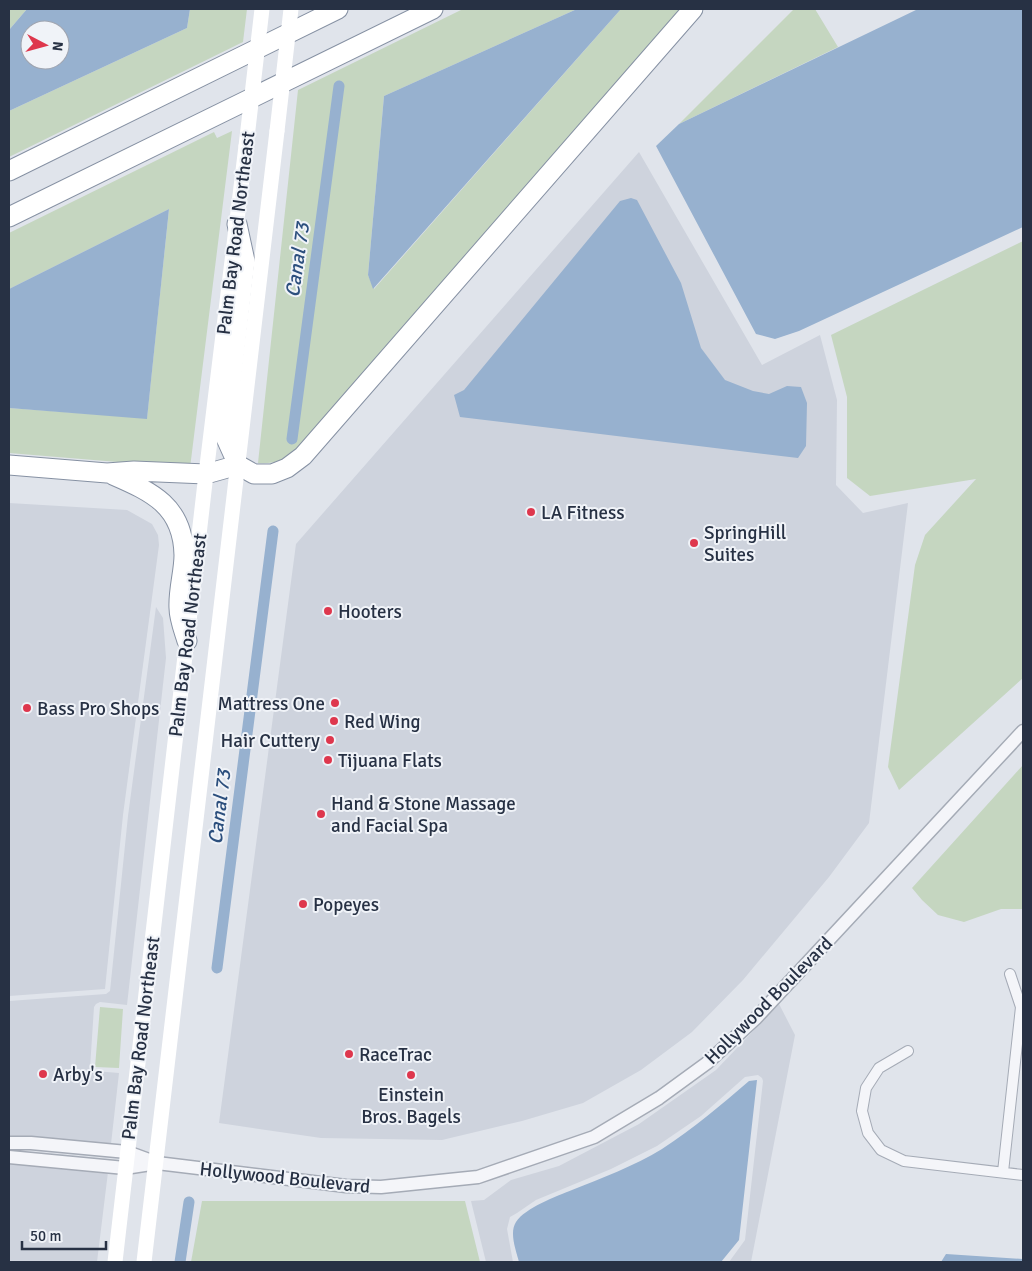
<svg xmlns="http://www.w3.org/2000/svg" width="1032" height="1271" font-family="Signika,sans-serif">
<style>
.built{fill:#ced3dd}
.green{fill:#c5d6c0}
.water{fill:#97b1cf;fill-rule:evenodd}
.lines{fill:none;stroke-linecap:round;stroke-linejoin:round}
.canal{stroke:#97b1cf;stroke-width:11}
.minor-casing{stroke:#a5abb6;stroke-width:12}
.tertiary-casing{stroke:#a5abb6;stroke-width:15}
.motorway-casing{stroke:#8691a3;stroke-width:21}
.minor{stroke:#f4f5f9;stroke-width:10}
.tertiary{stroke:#f4f5f9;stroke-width:12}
.secondary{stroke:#fff;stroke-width:15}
.motorway{stroke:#fff;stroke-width:19}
.secondary-bridge{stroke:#fff;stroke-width:15}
.poi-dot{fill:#de374d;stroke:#f0f3f8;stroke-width:2}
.labels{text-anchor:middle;stroke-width:4;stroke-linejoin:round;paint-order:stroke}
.street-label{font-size:19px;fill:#273144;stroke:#f0f3f8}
.poi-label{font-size:19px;fill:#273144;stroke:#f0f3f8;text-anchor:start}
.water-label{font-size:20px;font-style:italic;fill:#2c4f7d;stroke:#f0f3f8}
</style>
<rect width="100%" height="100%" fill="#e0e4eb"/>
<path class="built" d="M 639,152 L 762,365 L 820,335 L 837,400 L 836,485 L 863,513 L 908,503 L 869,823 L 829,877 L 743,980 L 692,1032 L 641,1070 L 583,1103 L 522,1121 L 442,1140 L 321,1138 L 219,1123 L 296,544 Z
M 9,503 L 127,510 L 152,524 L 158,535 L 159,545 L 123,815 L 105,989 L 9,996 Z
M 156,607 L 163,618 L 166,658 L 127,1005 L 100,1002 L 96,1004 L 94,1007 L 90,1068 L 95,1071 L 119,1073 L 111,1144 L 9,1138 L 9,1001 L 106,994 L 110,991 L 128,816 Z
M 779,1004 L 795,1035 L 751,1262 L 729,1262 L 745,1240 L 763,1081 L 762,1078 L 758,1075 L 745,1077 L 701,1116 L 657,1146 L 611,1169 L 536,1200 L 517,1213 L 510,1217 L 507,1229 L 513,1262 L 486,1262 L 471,1201 L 484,1200 L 511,1180 L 559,1166 L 639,1124 L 716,1070 Z
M 9,1163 L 108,1172 L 97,1262 L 9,1262 Z"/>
<path class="green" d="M 9,9 L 27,9 L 9,30 Z
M 190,9 L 247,9 L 243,42 L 9,157 L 9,111 L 187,28 Z
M 463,9 L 577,9 L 384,96 L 368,275 L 374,289 L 621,9 L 688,9 L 294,451 C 282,461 274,464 258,463 L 298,90 Z
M 794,9 L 815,9 L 838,47 L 679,124 Z
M 232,131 L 190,468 L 9,453 L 9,408 L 147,418 L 169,209 L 9,289 L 9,233 L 214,132 L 217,138 Z
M 1023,241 L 1023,678 L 899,790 L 888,767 L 915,565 L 925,535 L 976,479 L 870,496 L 847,478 L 847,397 L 831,335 Z
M 1023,765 L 1023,909 L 1001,909 L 964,922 L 938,915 L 922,900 L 912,888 Z
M 100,1007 L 123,1009 L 119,1068 L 95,1067 Z
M 202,1201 L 465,1201 L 480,1262 L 191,1262 Z"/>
<path class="water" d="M 27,9 L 190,9 L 187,28 L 9,111 L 9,30 ZM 30,30 L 60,30 L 60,60 L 30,60 Z
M 577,9 L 621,9 L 373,289 L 368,275 L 384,96 Z
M 918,9 L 1023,9 L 1023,227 L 799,331 L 775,339 L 756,334 L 656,146 L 679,124 Z
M 631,198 L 637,200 L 681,283 L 701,348 L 725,380 L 753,391 L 769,394 L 787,386 L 801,387 L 807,403 L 806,446 L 798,458 L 460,417 L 454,395 L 464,390 L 620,201 Z
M 169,209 L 147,419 L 9,408 L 9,289 Z
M 757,1080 L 739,1240 L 721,1262 L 519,1262 C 516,1250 509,1233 516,1222 C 525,1208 557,1196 572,1190 C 602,1178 634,1166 662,1149 C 693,1129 721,1105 749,1081 Z
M 946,1254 L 1023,1259 L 1023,1262 L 941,1262 Z"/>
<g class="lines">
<path class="canal" d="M 292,439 L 339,86
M 217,968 L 273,531
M 180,1262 L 189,1202"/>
<defs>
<path id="minor" d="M 908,1051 L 879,1068 L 866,1088 L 862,1111 L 868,1133 L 881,1150 L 904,1161 L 1023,1175
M 1003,1172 L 1021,1007 L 1010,974"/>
<path id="tertiary" d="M 9,1143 L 31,1143 L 127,1152 L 157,1163
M 9,1157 L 125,1168 L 157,1163 L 346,1186 L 381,1187 L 478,1177 L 594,1137 L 659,1098 L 707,1063 L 756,1018 L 1023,731"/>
<path id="motorway" d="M 9,171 L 338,9
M 9,217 L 433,9
M 237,224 L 245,261 L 225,436 L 238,465 L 254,474 L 272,474 L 287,468 L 303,456 L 693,9
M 9,465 L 107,473 L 134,471 L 206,474 L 238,465
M 113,475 C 152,492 183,506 184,555 C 184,572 178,590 179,608 C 179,619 184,631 187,641"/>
</defs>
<use href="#minor" class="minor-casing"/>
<use href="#tertiary" class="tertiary-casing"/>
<use href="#motorway" class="motorway-casing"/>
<use href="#minor" class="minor"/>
<use href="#tertiary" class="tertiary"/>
<path class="secondary" d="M 115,1262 L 206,474 L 246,146
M 144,1262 L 277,131"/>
<use href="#motorway" class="motorway"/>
<path class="secondary-bridge" d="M 277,131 L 291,9
M 246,146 L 262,9"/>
</g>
<g class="poi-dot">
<circle cx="531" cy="512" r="5"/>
<circle cx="694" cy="543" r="5"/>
<circle cx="328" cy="611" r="5"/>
<circle cx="335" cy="703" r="5"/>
<circle cx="27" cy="708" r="5"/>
<circle cx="334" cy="721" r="5"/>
<circle cx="330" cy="740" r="5"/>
<circle cx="328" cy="760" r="5"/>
<circle cx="321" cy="814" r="5"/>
<circle cx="303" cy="904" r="5"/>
<circle cx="349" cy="1054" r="5"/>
<circle cx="43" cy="1074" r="5"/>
<circle cx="411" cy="1075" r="5"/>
</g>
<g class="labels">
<g class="street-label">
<text transform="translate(235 233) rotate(-83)" y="7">Palm Bay Road Northeast</text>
<text transform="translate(187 635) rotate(-83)" y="7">Palm Bay Road Northeast</text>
<text transform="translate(768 1000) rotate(-45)" y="7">Hollywood Boulevard</text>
<text transform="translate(140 1038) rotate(-83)" y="7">Palm Bay Road Northeast</text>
<text transform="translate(285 1177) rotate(6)" y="7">Hollywood Boulevard</text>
</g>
<g class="poi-label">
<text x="541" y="519">LA Fitness</text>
<text x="704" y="539">SpringHill<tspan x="704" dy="22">Suites</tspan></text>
<text x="338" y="618">Hooters</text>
<text x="325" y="710" text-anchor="end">Mattress One</text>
<text x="37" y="715">Bass Pro Shops</text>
<text x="344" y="728">Red Wing</text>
<text x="320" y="747" text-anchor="end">Hair Cuttery</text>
<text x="338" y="767">Tijuana Flats</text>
<text x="331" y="810">Hand &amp; Stone Massage<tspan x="331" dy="22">and Facial Spa</tspan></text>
<text x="313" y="911">Popeyes</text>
<text x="359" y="1061">RaceTrac</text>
<text x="53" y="1081">Arby's</text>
<text x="411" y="1101" text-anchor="middle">Einstein<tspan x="411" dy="22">Bros. Bagels</tspan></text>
</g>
<g class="water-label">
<text transform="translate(297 260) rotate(-82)" y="7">Canal 73</text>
<text transform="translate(219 807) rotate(-83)" y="7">Canal 73</text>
</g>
</g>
<rect width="1032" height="1271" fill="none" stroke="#273144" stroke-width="20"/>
<g transform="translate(45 45) rotate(96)"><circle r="24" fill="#f0f3f8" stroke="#a0a5b0"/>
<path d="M0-4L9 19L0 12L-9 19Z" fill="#de374d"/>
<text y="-8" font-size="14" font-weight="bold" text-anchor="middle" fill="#273144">N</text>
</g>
<path d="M22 1241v8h84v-8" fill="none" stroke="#273144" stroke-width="2.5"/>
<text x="30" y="1241" font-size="15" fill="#273144" stroke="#f0f3f8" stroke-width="4" paint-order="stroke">50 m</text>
</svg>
